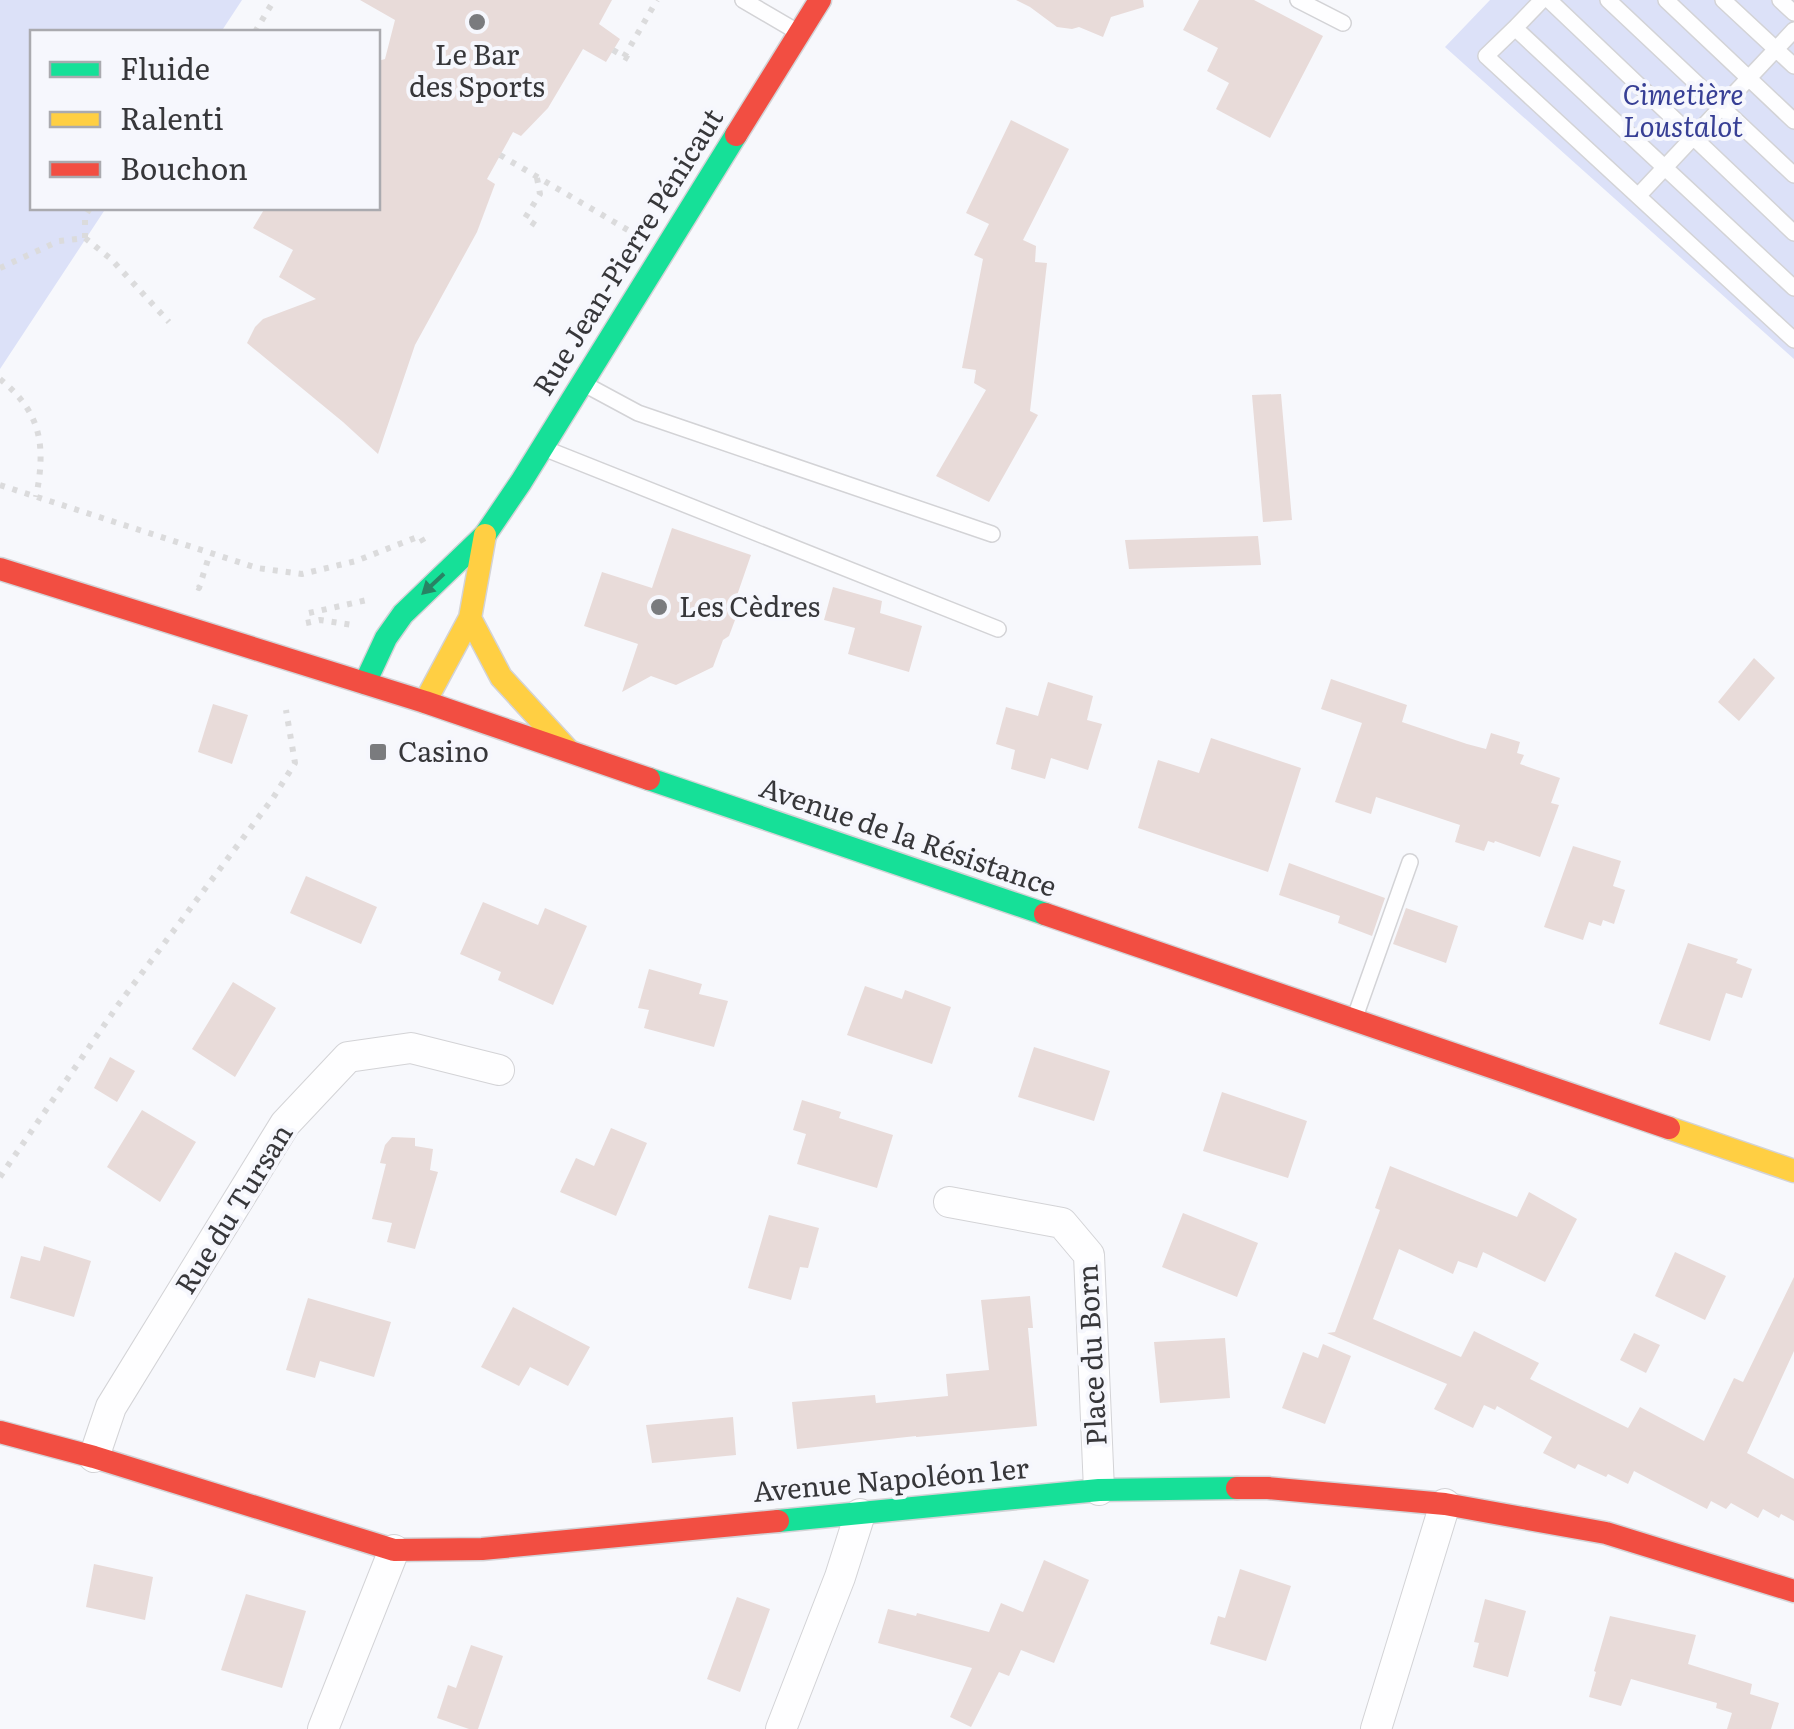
<svg xmlns="http://www.w3.org/2000/svg" width="1794" height="1729" font-family="Literata,serif">
<style>
.green{fill:#dce1f8}
.building{fill:#e8dbd9}
.lines{fill:none;stroke-linecap:round;stroke-linejoin:round}
.lane-casing{stroke:#d3d3d6;stroke-width:18}
.street-casing{stroke:#d3d3d6;stroke-width:32}
.fast-casing{stroke:#d3d3d6;stroke-width:25}
.slow-casing{stroke:#d3d3d6;stroke-width:25}
.jam-casing{stroke:#d3d3d6;stroke-width:25}
.path{stroke:#dbdbdc;stroke-width:6;stroke-dasharray:5 8;stroke-linecap:butt}
.lane{stroke:#fefeff;stroke-width:15}
.street{stroke:#fefeff;stroke-width:30}
.fast{stroke:#16e098;stroke-width:22}
.slow{stroke:#ffcf43;stroke-width:22}
.jam{stroke:#f24e42;stroke-width:22}
.oneway{fill:#288364}
.poi-dot{fill:#7a7b7e;stroke:#f6f7fd;stroke-width:4}
.labels{text-anchor:middle;stroke-width:8;stroke-linejoin:round;paint-order:stroke}
.poi-label{font-size:28px;fill:#37373a;stroke:#f6f7fd;text-anchor:start}
.park-label{font-size:28px;font-style:italic;fill:#373f95;stroke:#f6f7fd}
.street-label{font-size:28px;fill:#37373a;stroke:#f6f7fd}
</style>
<rect width="100%" height="100%" fill="#f7f8fc"/>
<path class="green" d="M 0,0 L 242,0 L 221,32 L 32,32 L 32,208 L 106,208 L 0,369 Z
M 1490,0 L 1794,0 L 1794,359 L 1445,47 Z"/>
<path class="building" d="M 360,0 L 612,0 L 599,24 L 620,39 L 606,62 L 583,49 L 548,108 L 521,136 L 513,132 L 487,179 L 495,184 L 477,232 L 415,345 L 378,454 L 343,422 L 247,343 L 255,327 L 263,319 L 316,299 L 279,277 L 293,250 L 253,228 L 265,208 L 378,208 L 378,61 L 385,59 L 395,20 Z
M 1016,0 L 1143,0 L 1144,7 L 1111,17 L 1103,37 L 1079,27 L 1072,29 L 1057,27 L 1030,7 Z
M 1199,0 L 1254,0 L 1323,36 L 1270,138 L 1216,109 L 1229,83 L 1207,71 L 1218,48 L 1183,30 Z
M 1011,120 L 1069,149 L 1023,240 L 1036,246 L 1035,262 L 1047,263 L 1030,411 L 1038,415 L 989,502 L 936,476 L 986,390 L 974,383 L 976,370 L 962,368 L 983,259 L 974,255 L 989,224 L 966,213 Z
M 1281,394 L 1292,520 L 1263,522 L 1252,395 Z
M 672,528 L 751,555 L 734,604 L 738,612 L 729,636 L 723,640 L 713,667 L 676,685 L 651,676 L 622,692 L 638,644 L 584,626 L 602,572 L 652,588 Z
M 1258,536 L 1261,565 L 1129,569 L 1125,540 Z
M 833,587 L 882,601 L 880,613 L 922,626 L 909,672 L 848,654 L 855,628 L 824,620 Z
M 1754,658 L 1775,678 L 1739,721 L 1718,702 Z
M 1331,679 L 1407,705 L 1402,722 L 1467,744 L 1486,749 L 1491,733 L 1520,742 L 1517,753 L 1524,755 L 1520,764 L 1560,778 L 1551,803 L 1559,805 L 1540,857 L 1495,841 L 1494,843 L 1488,841 L 1484,851 L 1455,842 L 1460,825 L 1376,797 L 1371,814 L 1335,802 L 1362,723 L 1321,709 Z
M 1048,682 L 1093,696 L 1087,720 L 1102,724 L 1088,770 L 1051,758 L 1045,779 L 1011,769 L 1015,750 L 996,744 L 1006,707 L 1038,716 Z
M 213,704 L 248,715 L 232,764 L 198,752 Z
M 1211,738 L 1301,768 L 1268,872 L 1138,828 L 1158,760 L 1199,773 Z
M 1573,846 L 1621,861 L 1613,886 L 1625,890 L 1614,924 L 1603,920 L 1601,926 L 1589,922 L 1583,940 L 1544,927 Z
M 1289,863 L 1385,898 L 1372,936 L 1338,923 L 1340,916 L 1279,895 Z
M 306,876 L 377,907 L 361,944 L 290,913 Z
M 483,902 L 538,925 L 545,908 L 587,926 L 553,1005 L 498,980 L 501,972 L 460,954 Z
M 1406,908 L 1458,926 L 1446,963 L 1393,944 Z
M 1688,943 L 1738,959 L 1736,963 L 1752,969 L 1742,998 L 1726,993 L 1710,1041 L 1659,1024 Z
M 649,969 L 702,984 L 699,994 L 728,1001 L 714,1047 L 644,1028 L 649,1010 L 638,1008 Z
M 233,982 L 276,1008 L 235,1077 L 192,1049 Z
M 865,986 L 902,999 L 905,990 L 951,1007 L 932,1064 L 847,1035 Z
M 1034,1047 L 1110,1071 L 1094,1121 L 1018,1097 Z
M 110,1057 L 135,1071 L 117,1102 L 94,1088 Z
M 1222,1092 L 1307,1121 L 1288,1178 L 1203,1151 Z
M 802,1100 L 841,1112 L 839,1118 L 893,1135 L 877,1188 L 797,1164 L 806,1134 L 793,1130 Z
M 142,1110 L 196,1142 L 160,1202 L 107,1167 Z
M 611,1128 L 647,1143 L 616,1216 L 560,1192 L 576,1158 L 594,1166 Z
M 392,1137 L 415,1138 L 415,1146 L 433,1149 L 430,1170 L 438,1172 L 415,1249 L 387,1242 L 392,1223 L 372,1219 L 386,1164 L 380,1163 L 385,1145 Z
M 1390,1166 L 1517,1217 L 1529,1192 L 1577,1219 L 1545,1282 L 1483,1252 L 1477,1268 L 1458,1261 L 1453,1274 L 1399,1249 L 1373,1319 L 1461,1357 L 1474,1331 L 1539,1363 L 1530,1379 L 1628,1428 L 1640,1407 L 1704,1441 L 1734,1378 L 1743,1382 L 1794,1277 L 1794,1351 L 1747,1453 L 1794,1479 L 1794,1521 L 1781,1514 L 1779,1518 L 1763,1509 L 1758,1518 L 1731,1503 L 1726,1509 L 1711,1501 L 1707,1509 L 1634,1471 L 1628,1484 L 1608,1474 L 1606,1477 L 1578,1464 L 1575,1469 L 1543,1453 L 1552,1437 L 1497,1406 L 1495,1410 L 1484,1405 L 1473,1428 L 1434,1409 L 1447,1384 L 1327,1333 L 1335,1332 L 1354,1281 L 1380,1210 L 1375,1208 Z
M 1183,1213 L 1258,1243 L 1237,1297 L 1162,1267 Z
M 769,1215 L 819,1228 L 808,1268 L 800,1267 L 791,1300 L 748,1288 Z
M 44,1246 L 91,1261 L 74,1317 L 10,1298 L 21,1256 L 40,1261 Z
M 1675,1252 L 1726,1276 L 1705,1320 L 1655,1296 Z
M 1030,1296 L 1033,1328 L 1028,1328 L 1037,1426 L 916,1437 L 916,1436 L 797,1449 L 792,1402 L 875,1395 L 876,1403 L 948,1396 L 946,1374 L 989,1370 L 981,1300 Z
M 308,1298 L 391,1322 L 374,1377 L 320,1361 L 315,1378 L 286,1370 Z
M 513,1307 L 590,1347 L 568,1386 L 530,1367 L 519,1386 L 481,1367 Z
M 1634,1333 L 1660,1345 L 1646,1373 L 1620,1360 Z
M 1225,1338 L 1230,1398 L 1160,1403 L 1154,1342 Z
M 1323,1344 L 1351,1356 L 1325,1424 L 1282,1408 L 1303,1352 L 1318,1358 Z
M 733,1417 L 736,1455 L 652,1463 L 646,1425 Z
M 1044,1560 L 1089,1580 L 1054,1663 L 1021,1650 L 1009,1676 L 999,1672 L 971,1727 L 950,1717 L 972,1668 L 878,1643 L 888,1609 L 916,1616 L 917,1613 L 989,1632 L 1001,1603 L 1023,1612 Z
M 94,1564 L 153,1577 L 145,1620 L 86,1607 Z
M 1240,1569 L 1291,1586 L 1266,1661 L 1210,1644 L 1218,1616 L 1225,1618 Z
M 246,1594 L 306,1611 L 282,1688 L 221,1670 Z
M 737,1597 L 770,1609 L 740,1692 L 707,1679 Z
M 1485,1599 L 1526,1611 L 1508,1677 L 1473,1667 L 1479,1643 L 1474,1642 Z
M 1610,1616 L 1696,1635 L 1688,1664 L 1752,1684 L 1750,1694 L 1779,1703 L 1771,1729 L 1727,1729 L 1732,1713 L 1716,1708 L 1717,1703 L 1631,1679 L 1621,1706 L 1589,1697 L 1596,1672 L 1594,1671 Z
M 471,1645 L 503,1656 L 478,1729 L 469,1729 L 437,1718 L 448,1685 L 456,1688 Z"/>
<g class="lines">
<defs>
<path id="lane" d="M 743,0 L 796,31
M 1298,0 L 1343,23
M 1542,0 L 1515,28 L 1794,288
M 1549,0 L 1794,233
M 1608,0 L 1794,175
M 1666,0 L 1794,121
M 1723,0 L 1794,66
M 1780,0 L 1794,13
M 1515,28 L 1486,56 L 1794,340
M 1638,196 L 1794,30
M 586,385 L 638,413 L 992,534
M 546,449 L 998,629
M 1355,1017 L 1410,862"/>
<path id="street" d="M 949,1202 L 1062,1223 L 1089,1255 L 1099,1490
M 94,1457 L 111,1407 L 285,1124 L 348,1057 L 411,1048 L 499,1070
M 323,1729 L 394,1550
M 781,1729 L 840,1577 L 860,1514
M 1376,1729 L 1445,1504"/>
<path id="fast" d="M 365,683 L 386,638 L 403,614 L 485,535 L 521,482 L 736,135
M 649,779 L 1045,914
M 778,1521 L 1099,1490 L 1237,1488"/>
<path id="slow" d="M 470,618 L 501,677 L 567,749
M 425,702 L 470,618 L 485,535
M 1669,1128 L 1794,1171"/>
<path id="jam" d="M 736,135 L 820,0
M 0,569 L 425,702 L 649,779
M 1045,914 L 1669,1128
M 0,1432 L 94,1457 L 394,1550 L 482,1549 L 778,1521
M 1237,1488 L 1268,1488 L 1445,1504 L 1606,1533 L 1794,1591"/>
</defs>
<use href="#lane" class="lane-casing"/>
<use href="#street" class="street-casing"/>
<use href="#fast" class="fast-casing"/>
<use href="#slow" class="slow-casing"/>
<use href="#jam" class="jam-casing"/>
<path class="path" d="M 255,32 L 274,0
M 613,50 L 635,63
M 624,57 L 657,0
M 500,155 L 633,233
M 537,178 L 540,194 L 525,218 L 540,228
M 85,238 L 85,216 L 90,208
M 0,268 L 59,241 L 85,238 L 111,259 L 169,322
M 0,379 C 42,413 46,446 36,497
M 0,485 L 257,568 L 302,574 L 356,561 L 420,536 L 424,543
M 197,587 L 199,588 L 210,553
M 309,613 L 367,600
M 306,623 L 320,620 L 353,625
M 0,1177 L 118,1005 L 273,798 L 295,763 L 286,710"/>
<use href="#lane" class="lane"/>
<use href="#street" class="street"/>
<use href="#fast" class="fast"/>
<use href="#slow" class="slow"/>
<use href="#jam" class="jam"/>
</g>
<defs><path id="oneway-solid" d="M-6-.8H1V-3.2L6.5 0L1 3.2V.8H-6Z" transform="scale(2.5)"/></defs>
<use class="oneway" href="#oneway-solid" transform="translate(433 584) rotate(137)"/>
<g class="poi-dot">
<circle cx="477" cy="22" r="10"/>
<circle cx="659" cy="607" r="10"/>
<rect x="368" y="742" width="20" height="20" rx="5"/>
</g>
<g class="labels">
<g class="poi-label">
<text x="477" y="65" text-anchor="middle">Le Bar<tspan x="477" dy="32">des Sports</tspan></text>
<text x="679" y="617">Les Cèdres</text>
<text x="398" y="762">Casino</text>
</g>
<g class="park-label">
<text x="1683" y="105">Cimetière<tspan x="1683" dy="32">Loustalot</tspan></text>
</g>
<g class="street-label">
<text transform="translate(628 252) rotate(-58)" y="10">Rue Jean-Pierre Pénicaut</text>
<text transform="translate(908 837) rotate(19)" y="10">Avenue de la Résistance</text>
<text transform="translate(234 1209) rotate(-58)" y="10">Rue du Tursan</text>
<text transform="translate(1092 1355) rotate(-93)" y="10">Place du Born</text>
<text transform="translate(891 1480) rotate(-5)" y="10">Avenue Napoléon 1er</text>
</g>
</g>
<rect x="30" y="30" width="350" height="180" fill="#f6f7fd" stroke="#aaaaaf" stroke-width="2.5"/>
<rect x="50" y="62" width="50" height="15" fill="#16e098" stroke="#aaaaaf" stroke-width="2.5"/>
<text x="120" y="80" font-size="30" fill="#37373a">Fluide</text>
<rect x="50" y="112" width="50" height="15" fill="#ffcf43" stroke="#aaaaaf" stroke-width="2.5"/>
<text x="120" y="130" font-size="30" fill="#37373a">Ralenti</text>
<rect x="50" y="162" width="50" height="15" fill="#f24e42" stroke="#aaaaaf" stroke-width="2.5"/>
<text x="120" y="180" font-size="30" fill="#37373a">Bouchon</text>
</svg>
